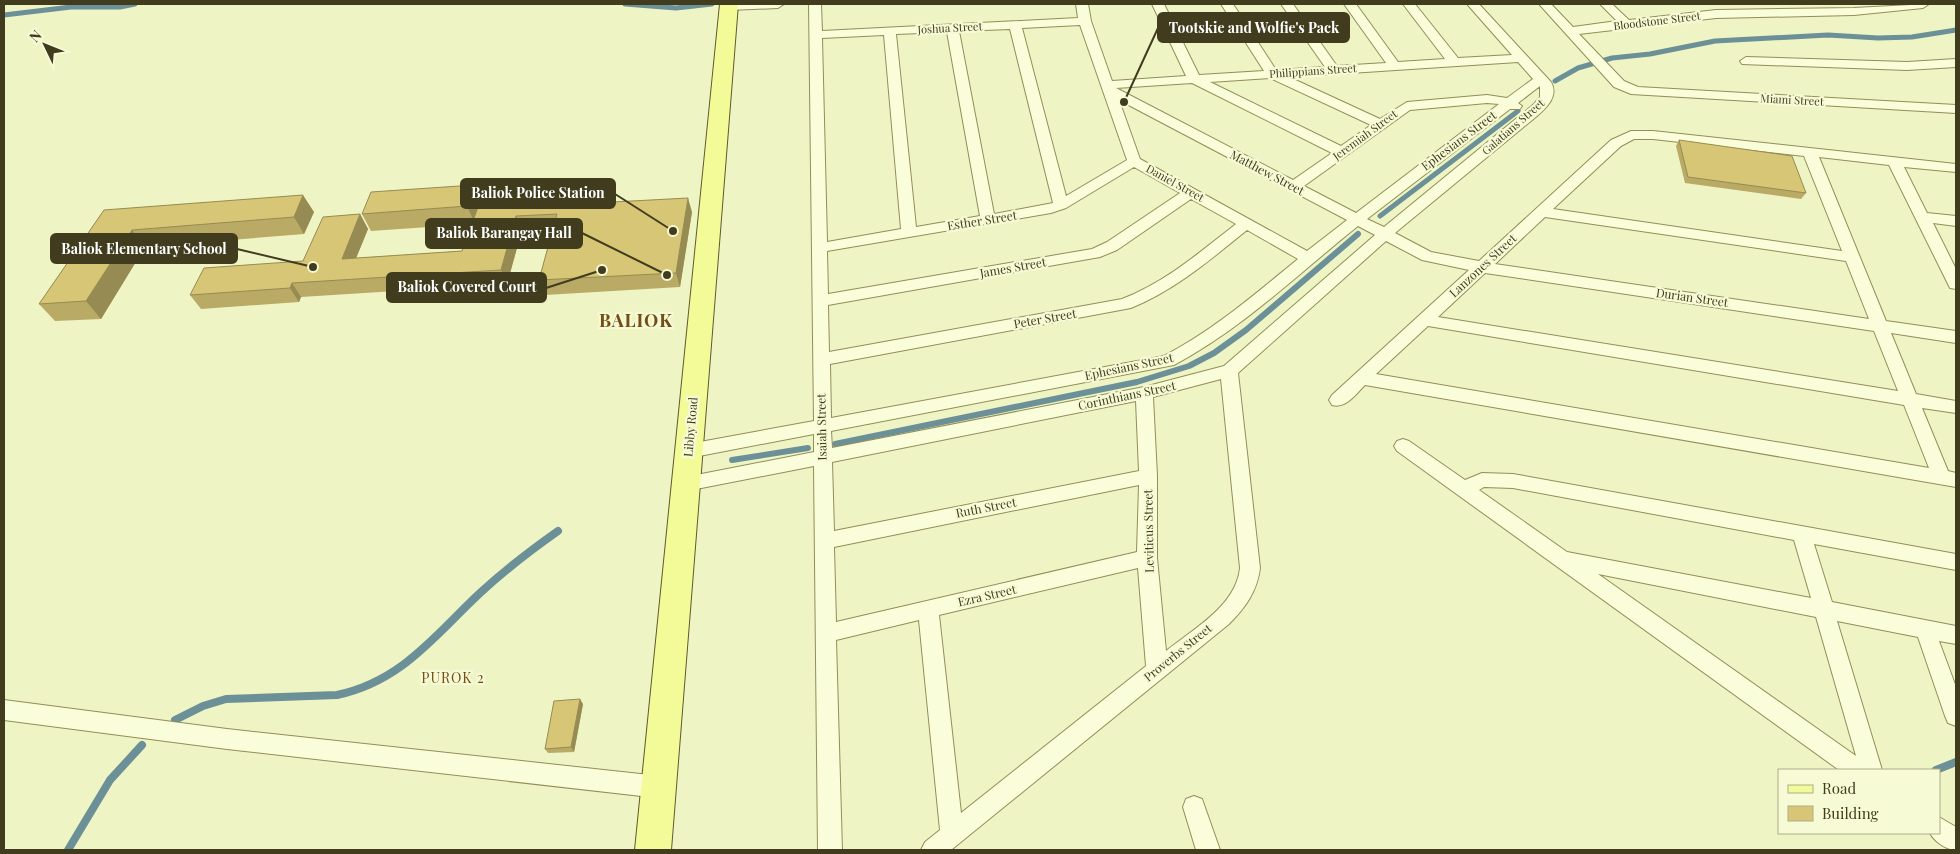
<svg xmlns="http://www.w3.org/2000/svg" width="1960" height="854" font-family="'Playfair Display',serif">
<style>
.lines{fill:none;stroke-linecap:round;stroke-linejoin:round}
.stream-far2{stroke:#6b9097;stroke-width:5}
.stream-far1{stroke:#6b9097;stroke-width:6}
.stream{stroke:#6b9097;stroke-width:8}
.street-casing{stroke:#928e57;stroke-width:2}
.primary-casing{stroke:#5f592c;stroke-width:2}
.street{fill:#f9fdd9;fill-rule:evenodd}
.primary{fill:#f2fb98;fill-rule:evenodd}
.wall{fill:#b9aa65}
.shaded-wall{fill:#968b52}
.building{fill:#d7c675;stroke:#968b52}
.labels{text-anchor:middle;stroke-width:4.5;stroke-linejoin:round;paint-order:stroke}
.far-street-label{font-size:11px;fill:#403c1d;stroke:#f6fad5}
.street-label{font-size:12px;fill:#403c1d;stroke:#f6fad5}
.neighbourhood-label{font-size:14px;letter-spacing:1px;fill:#734f16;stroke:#f6fad5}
.district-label{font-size:18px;font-weight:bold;letter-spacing:1px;fill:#734f16;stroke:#f6fad5}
.leader{fill:none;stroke:#403c1d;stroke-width:2}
.callout-dot{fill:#403c1d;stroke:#f6fad5;stroke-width:2}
.callout{fill:#403c1d;stroke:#403c1d;stroke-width:2}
.callout-label{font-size:14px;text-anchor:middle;font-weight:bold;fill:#fff}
</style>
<rect width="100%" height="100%" fill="#eff4c4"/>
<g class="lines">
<path class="stream-far2" d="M 625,4 L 676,8 L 712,4
M 4,15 L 71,7 L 120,7 L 135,4
M 1555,81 L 1578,68 L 1612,58 L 1650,54 L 1715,41 L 1828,35 L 1878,38 L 1912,37 L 1956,30
M 1380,216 L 1518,111"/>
<path class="stream-far1" d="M 835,444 L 1137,382 L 1189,366 L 1214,353 L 1246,330 L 1358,234
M 732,460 L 808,448"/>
<path class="stream" d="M 175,720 L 203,706 L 226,699 L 337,695 C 402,681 434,636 480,593 C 505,570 531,550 558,531
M 1936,770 L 1956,762
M 68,850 L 110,780 L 142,745"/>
<defs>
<path id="street" d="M 725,4 L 784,4 L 778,8 L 729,10 L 725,9 L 723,6 Z
M 809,4 L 821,4 L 822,31 L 1078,18 L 1076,4 L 1088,4 L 1091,21 L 1112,81 L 1186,76 L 1152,4 L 1164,4 L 1199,75 L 1264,71 L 1221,4 L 1233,4 L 1276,70 L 1325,67 L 1281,4 L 1293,4 L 1337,66 L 1386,63 L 1344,4 L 1356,4 L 1398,62 L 1445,59 L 1403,4 L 1415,4 L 1458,58 L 1512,55 L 1467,4 L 1479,4 L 1551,82 C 1559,96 1547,107 1537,116 L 1395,233 L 1431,252 L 1479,261 L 1611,140 L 1631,131 L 1653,131 L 1956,164 L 1956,172 L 1904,167 L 1927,213 L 1956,216 L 1956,226 L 1933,223 L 1956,269 L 1956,289 L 1950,288 L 1948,284 L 1889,165 L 1819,157 L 1886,321 L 1956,331 L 1956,343 L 1891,333 L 1916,394 L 1956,401 L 1956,413 L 1922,408 L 1948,471 L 1956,473 L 1956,487 L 1365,385 C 1356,394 1346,409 1332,405 L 1329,400 L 1332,395 L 1469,270 L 1422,260 L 1386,241 L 1238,373 L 1260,568 C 1257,592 1245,608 1229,624 L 951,850 L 921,850 L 925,842 L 940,830 L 919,620 L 836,640 L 842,850 L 818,850 L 814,466 L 686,491 L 680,489 L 677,484 L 680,479 L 686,477 L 814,452 L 814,434 L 689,458 L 683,456 L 680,451 L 683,446 L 689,444 L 814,421 ZM 1080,25 L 1127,160 L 1066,196 L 1022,28 ZM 1010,29 L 1053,203 L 994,214 L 959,31 ZM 947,32 L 980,216 L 916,227 L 896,34 ZM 884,35 L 901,229 L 827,242 L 822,38 ZM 1518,62 L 1533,79 L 1507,98 L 1487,95 L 1407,102 L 1380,119 L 1289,77 ZM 1270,78 L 1371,125 L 1341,146 L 1210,82 ZM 1192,83 L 1332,153 L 1293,180 L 1116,88 ZM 1540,86 L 1540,97 L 1534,104 L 1384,227 L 1367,219 L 1510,109 L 1520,109 L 1522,106 L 1518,103 ZM 1119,100 L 1347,220 L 1307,251 L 1140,159 ZM 1487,103 L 1499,104 L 1356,213 L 1304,186 L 1410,110 ZM 1634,139 L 1653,139 L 1804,156 L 1842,251 L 1553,209 L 1621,146 ZM 1134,167 L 1180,193 L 1107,242 L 1092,249 L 828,294 L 827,251 L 1051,213 L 1066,208 ZM 1191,199 L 1236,224 C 1200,252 1166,282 1122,299 L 829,352 L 828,305 L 1100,257 L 1117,250 ZM 1545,217 L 1846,261 L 1869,319 L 1495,264 ZM 1358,226 L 1375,235 L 1224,366 L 1144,387 L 832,448 L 831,431 L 1174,365 C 1242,329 1298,274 1358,226 ZM 1247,230 L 1298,259 C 1255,294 1214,330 1164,356 L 831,418 L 830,364 L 1131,308 C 1175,290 1210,260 1247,230 ZM 1485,273 L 1874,331 L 1898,391 L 1438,317 ZM 1428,326 L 1904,405 L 1929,468 L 1376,374 ZM 1221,379 L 1240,568 C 1236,606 1193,629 1166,651 L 1157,558 L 1157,476 L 1153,397 ZM 1136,401 L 1139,471 L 834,531 L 832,462 ZM 1139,485 L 1137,552 L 836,622 L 834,547 ZM 1138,568 L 1146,666 L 961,813 L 939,615 Z
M 1539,4 L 1551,4 L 1573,27 L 1617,21 L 1600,4 L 1612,4 L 1629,20 L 1716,10 L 1854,8 L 1929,4 L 1923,8 L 1854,15 L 1716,18 L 1579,34 L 1624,81 L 1638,87 L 1956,105 L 1956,113 L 1631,94 L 1614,87 Z
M 1746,57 L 1907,62 L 1956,59 L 1956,67 L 1907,70 L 1742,64 L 1740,61 Z
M 1403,439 L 1409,441 L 1465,480 L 1482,473 L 1513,474 L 1956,554 L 1956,570 L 1814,544 L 1832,602 L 1956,626 L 1956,644 L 1939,641 L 1956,687 L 1956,726 L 1948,723 L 1945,716 L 1918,637 L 1837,621 L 1882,770 L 1839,770 L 1397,451 L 1394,446 L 1397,441 ZM 1484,487 L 1513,488 L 1794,540 L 1811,598 L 1567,552 L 1479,490 ZM 1598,574 L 1816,617 L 1856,756 Z
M 4,700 L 227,729 L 659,776 L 667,779 L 670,787 L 667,795 L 659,798 L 227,749 L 4,720 Z
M 1194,796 L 1202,799 L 1220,850 L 1196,850 L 1183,807 L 1186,799 Z
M 1939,817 L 1956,827 L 1956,850 C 1946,850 1934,841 1930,833 L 1939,833 Z"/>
<path id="primary" d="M 720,4 L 738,4 L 671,850 L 635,850 Z"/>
</defs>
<use href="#street" class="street-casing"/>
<use href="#primary" class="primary-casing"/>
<use href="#street" class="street"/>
<use href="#primary" class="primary"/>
</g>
<path class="wall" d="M 1679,140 L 1806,193 L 1801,199 L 1685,183 L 1676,146 Z
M 474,185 L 481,201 L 601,203 L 692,212 L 680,287 L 545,295 L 539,280 L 553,228 L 522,230 L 507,284 L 301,297 L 299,302 L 201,309 L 190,295 L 303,261 L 360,214 L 368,229 L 356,258 L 462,251 L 472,224 L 371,231 L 362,214 Z
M 104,210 L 314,212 L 304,234 L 145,247 L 101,319 L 55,321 L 39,304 Z
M 583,704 L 574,752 L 548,753 L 545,749 Z"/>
<path class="shaded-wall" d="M 474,185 L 481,202 L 475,224 L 467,206 Z
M 596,190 L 601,205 L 594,203 Z
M 303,195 L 314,212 L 304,234 L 294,217 Z
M 688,198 L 692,212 L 680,287 L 676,273 Z
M 360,214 L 368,229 L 350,273 L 342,259 Z
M 516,216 L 522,230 L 507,284 L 501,270 Z
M 132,230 L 145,247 L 101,319 L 86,301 Z
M 292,283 L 301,297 L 299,302 L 290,288 Z
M 580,699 L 583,704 L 574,752 L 571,747 Z"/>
<path class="building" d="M 1679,140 L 1792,156 L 1806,193 L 1688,177 Z
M 474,185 L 467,206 L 362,214 L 371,192 Z
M 596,190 L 594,203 L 688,198 L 676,273 L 539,280 L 557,214 L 516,216 L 501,270 L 292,283 L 290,288 L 190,295 L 204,268 L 303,261 L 323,217 L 360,214 L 342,259 L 462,251 L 482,196 Z
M 303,195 L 294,217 L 132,230 L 86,301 L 39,304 L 104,210 Z
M 580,699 L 571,747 L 545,749 L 554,701 Z"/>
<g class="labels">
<g class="far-street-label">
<text transform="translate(1657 21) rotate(-7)" y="4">Bloodstone Street</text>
<text transform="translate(950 28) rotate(-3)" y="4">Joshua Street</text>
<text transform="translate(1313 71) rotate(-4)" y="4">Philippians Street</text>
<text transform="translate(1792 100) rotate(3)" y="4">Miami Street</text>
<text transform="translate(1513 127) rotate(-41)" y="4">Galatians Street</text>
<text transform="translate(1365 135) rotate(-36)" y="4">Jeremiah Street</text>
<text transform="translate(1175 183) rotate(29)" y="4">Daniel Street</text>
</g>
<g class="street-label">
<text transform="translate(1459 141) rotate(-37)" y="4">Ephesians Street</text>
<text transform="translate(1267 173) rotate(28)" y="4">Matthew Street</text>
<text transform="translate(982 221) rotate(-9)" y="4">Esther Street</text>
<text transform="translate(1483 266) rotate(-43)" y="4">Lanzones Street</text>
<text transform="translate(1013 268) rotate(-10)" y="4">James Street</text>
<text transform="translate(1692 298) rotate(8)" y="4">Durian Street</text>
<text transform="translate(1045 319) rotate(-10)" y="4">Peter Street</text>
<text transform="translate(1129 367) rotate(-12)" y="4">Ephesians Street</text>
<text transform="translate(1127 396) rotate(-12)" y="4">Corinthians Street</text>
<text transform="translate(691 427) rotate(-85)" y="4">Libby Road</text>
<text transform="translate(822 427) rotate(-91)" y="4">Isaiah Street</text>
<text transform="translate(986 508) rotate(-11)" y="4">Ruth Street</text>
<text transform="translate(1149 531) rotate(-91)" y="4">Leviticus Street</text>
<text transform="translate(987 596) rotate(-13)" y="4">Ezra Street</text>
<text transform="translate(1178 653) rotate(-39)" y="4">Proverbs Street</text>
</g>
<g class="neighbourhood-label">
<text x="453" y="683">PUROK 2</text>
</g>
<g class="district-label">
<text x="636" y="327">BALIOK</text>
</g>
</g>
<path class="leader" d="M1124 102L1158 28M673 231L615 194M667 275L582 233M313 267L237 249M602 270L546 288"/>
<g class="callout-dot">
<circle cx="1124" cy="102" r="5"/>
<circle cx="673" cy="231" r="5"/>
<circle cx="667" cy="275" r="5"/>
<circle cx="313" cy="267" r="5"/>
<circle cx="602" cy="270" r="5"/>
</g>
<g class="callout">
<rect x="1158" y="13" width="191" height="29" rx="5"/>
<rect x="461" y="179" width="154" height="29" rx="5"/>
<rect x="426" y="219" width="156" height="29" rx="5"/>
<rect x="51" y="234" width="186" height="29" rx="5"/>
<rect x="387" y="273" width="159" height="29" rx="5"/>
</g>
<g class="callout-label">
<text x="1254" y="33">Tootskie and Wolfie's Pack</text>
<text x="538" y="198">Baliok Police Station</text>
<text x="504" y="238">Baliok Barangay Hall</text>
<text x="144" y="254">Baliok Elementary School</text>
<text x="467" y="292">Baliok Covered Court</text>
</g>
<rect width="1960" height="854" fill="none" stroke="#403c1d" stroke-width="10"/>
<rect x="1778" y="769" width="162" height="65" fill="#f6fad5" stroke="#adae8b"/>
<rect x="1788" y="785" width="25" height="8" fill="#f2fb98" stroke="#adae8b"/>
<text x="1822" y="794" font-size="15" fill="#403c1d">Road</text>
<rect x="1788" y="806" width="25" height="15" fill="#d7c675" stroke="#adae8b"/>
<text x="1822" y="819" font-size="15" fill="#403c1d">Building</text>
<g transform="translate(45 45) rotate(313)" stroke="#f6fad5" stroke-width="4" paint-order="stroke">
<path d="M0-4L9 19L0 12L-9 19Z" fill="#403c1d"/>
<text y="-8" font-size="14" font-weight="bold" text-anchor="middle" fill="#403c1d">N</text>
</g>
</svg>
